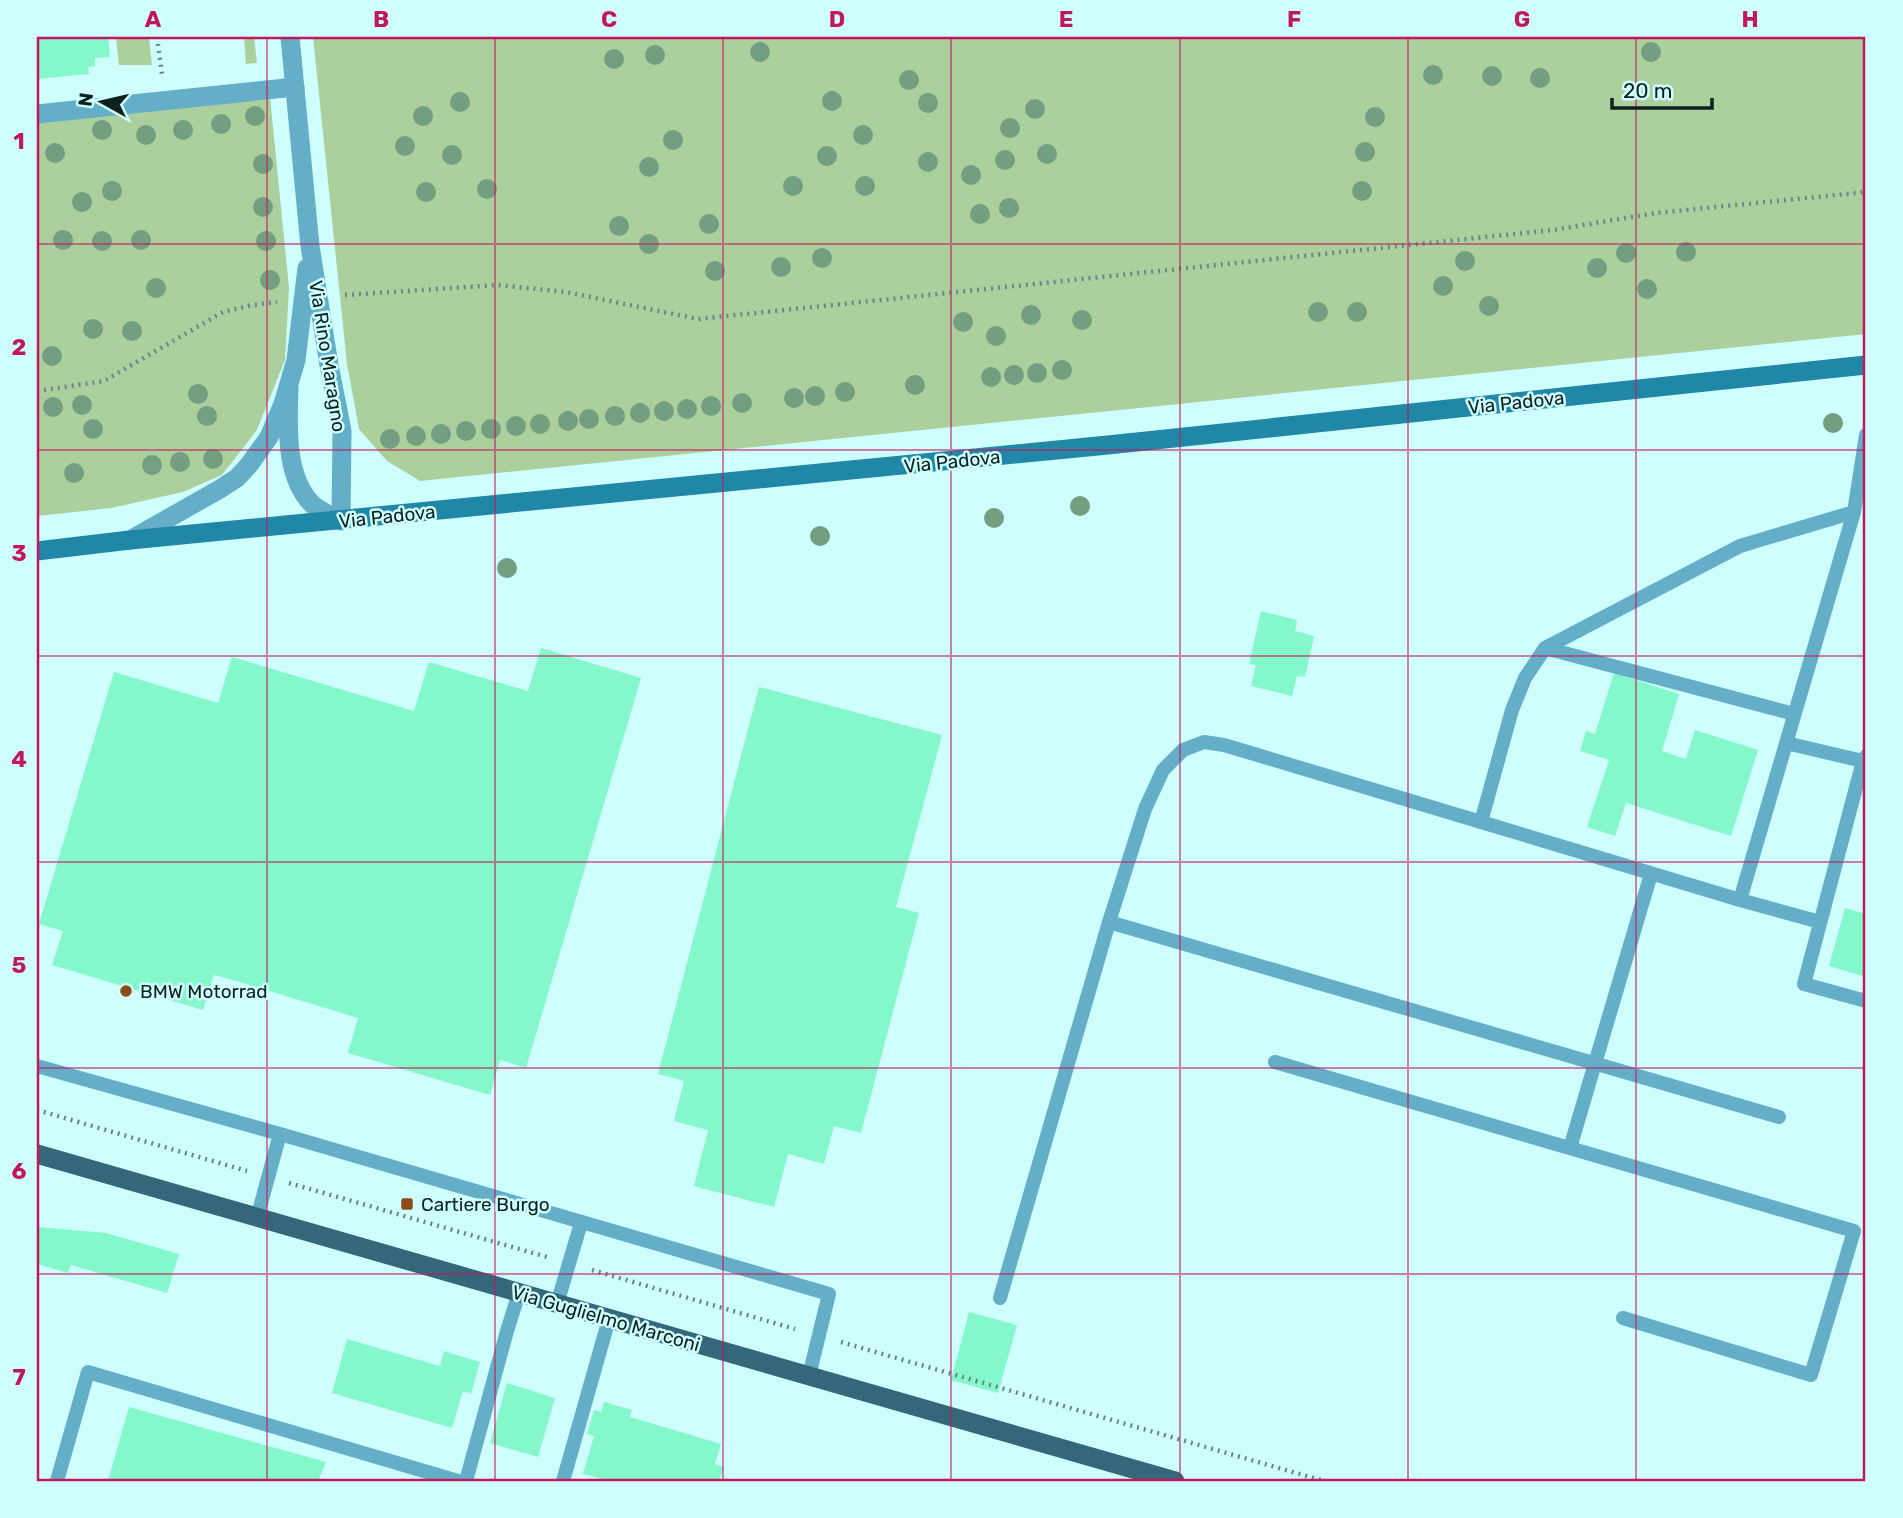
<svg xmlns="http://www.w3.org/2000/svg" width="1903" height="1518" font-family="Rubik,sans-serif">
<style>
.green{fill:#abd09e}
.building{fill:#85f8cb}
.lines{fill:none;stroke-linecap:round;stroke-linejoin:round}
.path{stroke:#688888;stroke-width:4.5;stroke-dasharray:2 5;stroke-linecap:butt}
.service{stroke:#64aec8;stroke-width:14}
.minor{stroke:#64aec8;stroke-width:19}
.tertiary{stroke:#64aec8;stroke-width:19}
.secondary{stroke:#2087a6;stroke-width:19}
.primary{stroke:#336779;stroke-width:19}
.tree{fill:#739e80}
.grid{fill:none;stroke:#c2185b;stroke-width:2;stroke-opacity:0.55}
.poi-dot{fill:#8d4b1a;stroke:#cefefd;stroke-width:2.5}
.labels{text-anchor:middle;stroke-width:5;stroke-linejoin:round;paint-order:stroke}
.street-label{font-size:19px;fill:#0e2121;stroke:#cefefd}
.poi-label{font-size:19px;fill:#0e2121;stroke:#cefefd;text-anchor:start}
.neatline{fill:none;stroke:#c2185b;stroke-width:2.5}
.grid-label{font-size:23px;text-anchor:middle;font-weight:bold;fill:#c2185b}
</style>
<rect width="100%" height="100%" fill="#cefefd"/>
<path class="green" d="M 116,37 L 149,37 L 152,65 L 119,65 Z
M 244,37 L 254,37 L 257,63 L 246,64 Z
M 313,37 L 1866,37 L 1866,334 L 420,481 L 387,461 L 359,429 L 347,364 Z
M 270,97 L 289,288 L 285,360 L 257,430 L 222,475 L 183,492 L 111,508 L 37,516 L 37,122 Z"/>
<path class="building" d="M 37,37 L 108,37 L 110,57 L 95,58 L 95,66 L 88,67 L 89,74 L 37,79 Z
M 1261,611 L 1297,620 L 1295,631 L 1314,636 L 1305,677 L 1297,676 L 1292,696 L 1251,686 L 1256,665 L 1249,664 Z
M 541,648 L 641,678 L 526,1068 L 500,1060 L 490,1095 L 348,1053 L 358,1018 L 240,982 L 214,975 L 203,1010 L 52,965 L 63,931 L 39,924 L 114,672 L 218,703 L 232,657 L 414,711 L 429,662 L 528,691 Z
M 1614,673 L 1679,694 L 1662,751 L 1686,759 L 1695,730 L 1758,750 L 1731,836 L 1626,803 L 1615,836 L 1587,827 L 1609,760 L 1580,751 L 1586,731 L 1595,734 Z
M 759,687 L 942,735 L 896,907 L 919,913 L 861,1133 L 834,1126 L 824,1164 L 788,1154 L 774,1207 L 694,1186 L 708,1130 L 674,1121 L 684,1081 L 658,1074 Z
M 1845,908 L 1866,914 L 1866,977 L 1829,966 Z
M 37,1227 L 106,1233 L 179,1254 L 167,1293 L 71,1265 L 68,1273 L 37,1264 Z
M 969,1312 L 1017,1325 L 998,1393 L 951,1380 Z
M 347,1339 L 440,1366 L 444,1351 L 480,1362 L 471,1394 L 463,1391 L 452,1428 L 332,1393 Z
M 507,1383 L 555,1398 L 538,1457 L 490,1443 Z
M 604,1402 L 632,1410 L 630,1417 L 721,1444 L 715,1464 L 724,1467 L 719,1481 L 610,1481 L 583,1474 L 594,1436 L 587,1434 L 594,1410 L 601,1412 Z
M 129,1407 L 326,1462 L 318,1481 L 108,1481 Z"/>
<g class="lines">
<path class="path" d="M 157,37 L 162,74
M 345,295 L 498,285 L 566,292 L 698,319 L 1553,230 L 1656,213 L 1866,192
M 37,391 L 104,381 L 223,312 L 252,305 L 277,302
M 37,1110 L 247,1171
M 289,1183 L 547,1257
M 592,1270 L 795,1329
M 841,1342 L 1324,1481"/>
<path class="service" d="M 1545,648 L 1794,714
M 1786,743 L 1863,761
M 1866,756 L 1863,761 L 1804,984 L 1866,1001
M 1740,900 L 1854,512 L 1866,435
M 1109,922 L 1779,1117
M 1820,922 L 1740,900 L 1481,822 L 1512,710 L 1525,678 L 1545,648 L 1740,546 L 1854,512
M 1275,1062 L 1854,1231 L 1811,1375 L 1623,1318
M 37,1066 L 280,1134 L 829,1294 L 809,1376
M 1570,1148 L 1651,874
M 257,1218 L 280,1134
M 1000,1298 L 1109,922 L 1145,809 L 1163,770 L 1183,750 L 1204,742 L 1224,745 L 1481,822
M 557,1304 L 581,1223
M 57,1481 L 88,1372 L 458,1481
M 466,1481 L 507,1331 L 519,1293
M 563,1481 L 609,1319"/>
<path class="minor" d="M 37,114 L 295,87"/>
<path class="tertiary" d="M 289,387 C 288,423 284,476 312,504 C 319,511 332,516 341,521 L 342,431 L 329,365 L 310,246 L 290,37
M 130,540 L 220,489 L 237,478 L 249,465 L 269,437 L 283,404 L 296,360 L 307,268"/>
<path class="secondary" d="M 37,551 L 130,540 L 1108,445 L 1866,365"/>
<path class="primary" d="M 37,1154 L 1175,1481"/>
</g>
<g class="tree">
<circle cx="760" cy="52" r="10"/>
<circle cx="1651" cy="52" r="10"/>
<circle cx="655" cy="55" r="10"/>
<circle cx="614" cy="59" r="10"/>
<circle cx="1433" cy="75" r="10"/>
<circle cx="1492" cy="76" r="10"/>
<circle cx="1540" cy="78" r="10"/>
<circle cx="909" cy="80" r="10"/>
<circle cx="832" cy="101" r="10"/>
<circle cx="460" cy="102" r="10"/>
<circle cx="928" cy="103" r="10"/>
<circle cx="1035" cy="109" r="10"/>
<circle cx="255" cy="116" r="10"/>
<circle cx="423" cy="116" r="10"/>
<circle cx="1375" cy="117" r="10"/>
<circle cx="221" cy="124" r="10"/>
<circle cx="1010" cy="128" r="10"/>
<circle cx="102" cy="130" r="10"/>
<circle cx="183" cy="130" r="10"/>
<circle cx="146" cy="135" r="10"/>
<circle cx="863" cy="135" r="10"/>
<circle cx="673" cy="140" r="10"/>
<circle cx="405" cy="146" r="10"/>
<circle cx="1365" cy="152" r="10"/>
<circle cx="55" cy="153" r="10"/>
<circle cx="1047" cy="154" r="10"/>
<circle cx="452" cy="155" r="10"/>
<circle cx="827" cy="156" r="10"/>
<circle cx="1005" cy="160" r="10"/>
<circle cx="928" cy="162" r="10"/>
<circle cx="263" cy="164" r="10"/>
<circle cx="649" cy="167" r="10"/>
<circle cx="971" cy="175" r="10"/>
<circle cx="793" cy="186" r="10"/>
<circle cx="865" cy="186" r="10"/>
<circle cx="487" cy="189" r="10"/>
<circle cx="112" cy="191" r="10"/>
<circle cx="1362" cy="191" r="10"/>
<circle cx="426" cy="192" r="10"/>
<circle cx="82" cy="202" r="10"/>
<circle cx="263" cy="207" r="10"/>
<circle cx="1009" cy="208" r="10"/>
<circle cx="980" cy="214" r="10"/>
<circle cx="709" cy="224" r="10"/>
<circle cx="619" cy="226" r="10"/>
<circle cx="63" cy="240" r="10"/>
<circle cx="141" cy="240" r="10"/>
<circle cx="102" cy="241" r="10"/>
<circle cx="266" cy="241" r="10"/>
<circle cx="649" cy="244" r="10"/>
<circle cx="1686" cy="252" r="10"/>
<circle cx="1626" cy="253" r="10"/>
<circle cx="822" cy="258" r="10"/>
<circle cx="1465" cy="261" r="10"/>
<circle cx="781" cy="267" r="10"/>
<circle cx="1597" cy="268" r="10"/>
<circle cx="715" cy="271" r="10"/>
<circle cx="270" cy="280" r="10"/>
<circle cx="1443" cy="286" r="10"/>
<circle cx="156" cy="288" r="10"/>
<circle cx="1647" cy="289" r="10"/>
<circle cx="1489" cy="306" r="10"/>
<circle cx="1318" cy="312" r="10"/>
<circle cx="1357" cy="312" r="10"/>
<circle cx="1031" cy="315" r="10"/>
<circle cx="1082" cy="320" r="10"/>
<circle cx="963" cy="322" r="10"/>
<circle cx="93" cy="329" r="10"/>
<circle cx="132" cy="331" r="10"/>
<circle cx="996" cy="336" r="10"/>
<circle cx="52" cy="356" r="10"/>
<circle cx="1062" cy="370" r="10"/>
<circle cx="1037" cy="373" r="10"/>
<circle cx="1014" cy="375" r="10"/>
<circle cx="991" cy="377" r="10"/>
<circle cx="915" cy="385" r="10"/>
<circle cx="845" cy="392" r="10"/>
<circle cx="198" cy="394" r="10"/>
<circle cx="815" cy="396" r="10"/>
<circle cx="794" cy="398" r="10"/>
<circle cx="742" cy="403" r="10"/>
<circle cx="82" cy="405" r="10"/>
<circle cx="711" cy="406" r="10"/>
<circle cx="53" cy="407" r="10"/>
<circle cx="687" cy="409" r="10"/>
<circle cx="664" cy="411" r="10"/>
<circle cx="640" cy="413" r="10"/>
<circle cx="207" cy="416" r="10"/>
<circle cx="615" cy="416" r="10"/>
<circle cx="589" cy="419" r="10"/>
<circle cx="568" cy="421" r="10"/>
<circle cx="1833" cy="423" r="10"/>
<circle cx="540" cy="424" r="10"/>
<circle cx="516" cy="426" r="10"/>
<circle cx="93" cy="429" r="10"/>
<circle cx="491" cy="429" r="10"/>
<circle cx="466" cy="431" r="10"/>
<circle cx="441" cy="434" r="10"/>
<circle cx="416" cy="436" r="10"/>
<circle cx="390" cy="439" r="10"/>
<circle cx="213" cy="459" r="10"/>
<circle cx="180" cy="462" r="10"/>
<circle cx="152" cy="465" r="10"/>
<circle cx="74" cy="473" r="10"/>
<circle cx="1080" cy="506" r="10"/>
<circle cx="994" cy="518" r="10"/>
<circle cx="820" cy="536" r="10"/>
<circle cx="507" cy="568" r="10"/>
</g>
<path class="grid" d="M 267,37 L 267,1481M 495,37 L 495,1481M 723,37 L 723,1481M 951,37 L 951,1481M 1180,37 L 1180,1481M 1408,37 L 1408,1481M 1636,37 L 1636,1481M 37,244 L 1866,244M 37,450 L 1866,450M 37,656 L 1866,656M 37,862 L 1866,862M 37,1068 L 1866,1068M 37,1274 L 1866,1274"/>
<g class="poi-dot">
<circle cx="126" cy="991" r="7"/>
<rect x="400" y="1197" width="14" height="14" rx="3.5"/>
</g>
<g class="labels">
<g class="street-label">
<text transform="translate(328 356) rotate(81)" y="7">Via Rino Maragno</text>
<text transform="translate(1516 402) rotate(-6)" y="7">Via Padova</text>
<text transform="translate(952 461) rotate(-6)" y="7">Via Padova</text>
<text transform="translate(387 516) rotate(-6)" y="7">Via Padova</text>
<text transform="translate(606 1318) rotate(16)" y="7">Via Guglielmo Marconi</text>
</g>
<g class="poi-label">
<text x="140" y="998">BMW Motorrad</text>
<text x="421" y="1211">Cartiere Burgo</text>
</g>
</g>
<rect width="1903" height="1518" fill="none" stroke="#cefefd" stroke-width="77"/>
<g transform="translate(102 102) rotate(278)" stroke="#cefefd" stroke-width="5" paint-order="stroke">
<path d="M0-5L12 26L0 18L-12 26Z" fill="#0e2121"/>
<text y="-10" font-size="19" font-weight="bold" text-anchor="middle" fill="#0e2121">N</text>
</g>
<path d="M1612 98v10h100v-10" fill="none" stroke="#0e2121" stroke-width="3.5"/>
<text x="1623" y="98" font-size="21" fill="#0e2121" stroke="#cefefd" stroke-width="5" paint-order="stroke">20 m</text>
<rect x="38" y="38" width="1826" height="1442" class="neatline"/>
<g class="grid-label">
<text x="153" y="27">A</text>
<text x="381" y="27">B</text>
<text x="609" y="27">C</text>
<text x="837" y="27">D</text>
<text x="1066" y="27">E</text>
<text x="1294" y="27">F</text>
<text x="1522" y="27">G</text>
<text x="1750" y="27">H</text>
<text x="19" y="149">1</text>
<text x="19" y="355">2</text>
<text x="19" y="561">3</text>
<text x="19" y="767">4</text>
<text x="19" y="973">5</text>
<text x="19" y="1179">6</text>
<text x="19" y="1385">7</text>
</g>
</svg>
